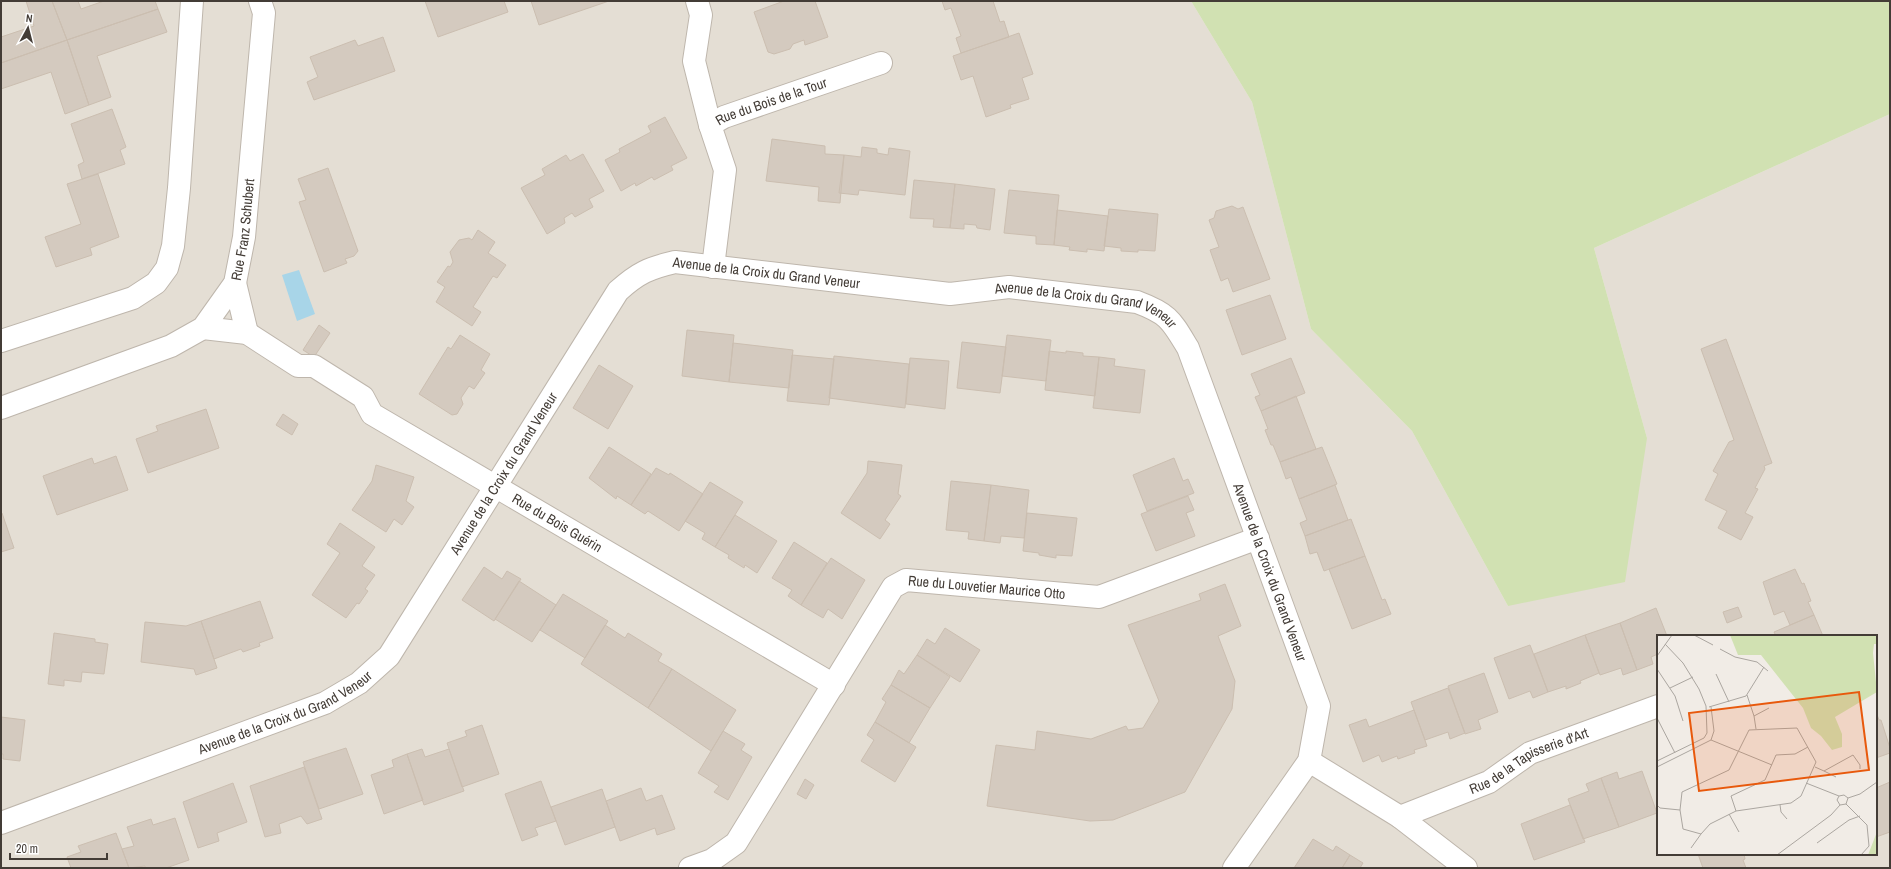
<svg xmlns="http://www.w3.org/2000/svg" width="1891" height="869" font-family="'Archivo Narrow',sans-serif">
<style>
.residential{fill:#e4ded4;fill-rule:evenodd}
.green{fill:#d1e1b2}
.water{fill:#a8d5e8}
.building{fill:#d4cabf;stroke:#cbbeb0}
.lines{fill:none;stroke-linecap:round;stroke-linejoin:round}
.street-casing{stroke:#beb6ac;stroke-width:24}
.street{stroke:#fff;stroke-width:22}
.labels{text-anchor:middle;stroke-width:3.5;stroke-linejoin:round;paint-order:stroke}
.street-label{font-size:14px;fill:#433c36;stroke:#fff}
.inset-road{fill:none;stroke:#aba6a0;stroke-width:1}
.view{fill:#e8590c;fill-opacity:0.15;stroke:#e8590c;stroke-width:2}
.inset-edge{fill:none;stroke:#433c36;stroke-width:2}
</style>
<rect width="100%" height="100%" fill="#f1ece6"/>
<path class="residential" d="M 1,1 L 1191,1 L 1252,102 L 1311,329 L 1412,431 L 1508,606 L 1647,438 L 1594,248 L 1890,114 L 1890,868 L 1,868 ZM 1658,636 L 1876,636 L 1876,854 L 1658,854 Z"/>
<path class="green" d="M 1191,1 L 1890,1 L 1890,114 L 1594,248 L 1647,438 L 1625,582 L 1508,606 L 1412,431 L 1311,329 L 1252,102 Z"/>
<path class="water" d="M 299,270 L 315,314 L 297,321 L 282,275 Z"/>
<path class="building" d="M 26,1 L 52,1 L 67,40 L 1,63 L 1,37 L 34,26 Z
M 52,1 L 78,1 L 81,9 L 104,1 L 155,1 L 158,9 L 67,40 Z
M 425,1 L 504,1 L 508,12 L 438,37 Z
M 531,1 L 609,1 L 539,25 Z
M 784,1 L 815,1 L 828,37 L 805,45 L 804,40 L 793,44 L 790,49 L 774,54 L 768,52 L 754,12 Z
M 942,1 L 993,1 L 1000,22 L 1004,21 L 1009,37 L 961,53 L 956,38 L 961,36 L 951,8 L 945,10 Z
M 158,9 L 167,32 L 97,56 L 111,97 L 89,105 L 67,40 Z
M 1019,33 L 1033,74 L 1022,78 L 1029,99 L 1010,105 L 1011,108 L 986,117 L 973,76 L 961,80 L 953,56 Z
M 383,37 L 395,71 L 314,100 L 307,82 L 318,77 L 310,57 L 355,40 L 358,46 Z
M 67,40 L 89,105 L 65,114 L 51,72 L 1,89 L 1,63 Z
M 112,109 L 126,147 L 120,150 L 125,164 L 82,179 L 78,165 L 84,162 L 71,124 Z
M 665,117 L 687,158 L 671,166 L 673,170 L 654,180 L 652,177 L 636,186 L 635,183 L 621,191 L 605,160 L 620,152 L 619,149 L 651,132 L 648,126 Z
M 772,139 L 825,146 L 825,154 L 844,155 L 840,203 L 818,201 L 819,187 L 766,181 Z
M 862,147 L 877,149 L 877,153 L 888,155 L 889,148 L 910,151 L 905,195 L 859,190 L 858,195 L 839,193 L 844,155 L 861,157 Z
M 583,154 L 604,191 L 589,199 L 593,207 L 575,217 L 572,213 L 564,218 L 565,223 L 547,234 L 521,188 L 545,175 L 542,169 L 566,155 L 570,161 Z
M 328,168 L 358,251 L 354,256 L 345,259 L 347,263 L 324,272 L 299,202 L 306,200 L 298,179 Z
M 98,174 L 119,237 L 90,248 L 92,255 L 56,267 L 45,237 L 81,224 L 67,184 Z
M 914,180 L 955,184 L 950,228 L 933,227 L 934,219 L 910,218 Z
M 955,184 L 995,189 L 990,230 L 977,228 L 976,225 L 964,224 L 964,229 L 950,228 Z
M 1009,190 L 1059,195 L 1054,245 L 1036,244 L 1036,236 L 1004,233 Z
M 1232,206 L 1238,209 L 1243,207 L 1270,279 L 1233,292 L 1228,278 L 1221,281 L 1210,250 L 1219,247 L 1209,220 L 1214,218 L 1216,211 Z
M 1109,209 L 1158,214 L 1155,251 L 1138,250 L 1138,252 L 1121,251 L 1121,248 L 1104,246 Z
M 1057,210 L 1108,216 L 1104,251 L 1087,249 L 1087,252 L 1069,250 L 1070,247 L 1054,245 Z
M 478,230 L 495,242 L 488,253 L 506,265 L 497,278 L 493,276 L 473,307 L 481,312 L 472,326 L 436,302 L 445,287 L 437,282 L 448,266 L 450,267 L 453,262 L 450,252 L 459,240 L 469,238 L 472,240 Z
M 1270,295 L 1286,339 L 1242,355 L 1226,310 Z
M 319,325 L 330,333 L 314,357 L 303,350 Z
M 687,330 L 734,335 L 729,382 L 682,376 Z
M 460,335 L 490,354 L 481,370 L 485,373 L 474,389 L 469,386 L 461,398 L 463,404 L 457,414 L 452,415 L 419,394 L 448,347 L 451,349 Z
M 1007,335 L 1051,340 L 1046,381 L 1002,376 Z
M 1726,339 L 1772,463 L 1764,466 L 1765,469 L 1755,488 L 1758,489 L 1745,513 L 1753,517 L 1741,540 L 1718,528 L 1727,511 L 1705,500 L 1718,474 L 1713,471 L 1729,442 L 1734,440 L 1701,349 Z
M 962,342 L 1006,347 L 1000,393 L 957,388 Z
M 733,343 L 793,350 L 789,388 L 729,382 Z
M 1049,351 L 1066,353 L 1066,351 L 1083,353 L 1083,356 L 1099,357 L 1095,396 L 1045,390 Z
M 792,355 L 834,359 L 829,405 L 787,401 Z
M 834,356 L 909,364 L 905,408 L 829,398 Z
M 1099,357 L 1115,359 L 1114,366 L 1145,370 L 1140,413 L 1093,408 Z
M 910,358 L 949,361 L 945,409 L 906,404 Z
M 1291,358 L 1305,393 L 1261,411 L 1255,397 L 1260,395 L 1251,374 Z
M 599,365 L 633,386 L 608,429 L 573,408 Z
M 1296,396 L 1316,449 L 1280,462 L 1273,445 L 1271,445 L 1265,430 L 1268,429 L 1261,411 Z
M 206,409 L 219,448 L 148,473 L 136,439 L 158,431 L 156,426 Z
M 283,414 L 298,424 L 292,435 L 276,425 Z
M 609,447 L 651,474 L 631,505 L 617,496 L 616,499 L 589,478 Z
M 1322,447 L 1337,484 L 1299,499 L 1291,477 L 1286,479 L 1280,462 Z
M 116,456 L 128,490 L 57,515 L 43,476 L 92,458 L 94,464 Z
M 1174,458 L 1183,481 L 1188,479 L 1194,493 L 1147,511 L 1133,475 Z
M 868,461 L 902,465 L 898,494 L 901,496 L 885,520 L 890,524 L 880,539 L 841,513 L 867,473 Z
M 376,465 L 414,477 L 406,501 L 414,507 L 402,525 L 394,519 L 386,532 L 352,510 L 372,481 Z
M 656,468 L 669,475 L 670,473 L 703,494 L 679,531 L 648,511 L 645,514 L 631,505 Z
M 951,481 L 991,485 L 984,541 L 968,539 L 969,532 L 946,530 Z
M 710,482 L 743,502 L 715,547 L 702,539 L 705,533 L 685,521 Z
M 991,485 L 1029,490 L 1024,538 L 1001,536 L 1000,543 L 984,541 Z
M 1335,485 L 1348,520 L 1305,536 L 1300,523 L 1307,520 L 1299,499 Z
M 1188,496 L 1194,510 L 1186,513 L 1195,536 L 1156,551 L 1141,514 Z
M 2,513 L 14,548 L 1,552 L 1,514 Z
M 1027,513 L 1077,518 L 1072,556 L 1056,555 L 1056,558 L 1039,555 L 1039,553 L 1023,551 Z
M 735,515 L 777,541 L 757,573 L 745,565 L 744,568 L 728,558 L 729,555 L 715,547 Z
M 1351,519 L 1365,556 L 1324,571 L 1317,552 L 1310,554 L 1305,536 Z
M 340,523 L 375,547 L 362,566 L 375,575 L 365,589 L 368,591 L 359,604 L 357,603 L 346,618 L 312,595 L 340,553 L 327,544 Z
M 794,542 L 827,563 L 801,605 L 788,596 L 792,590 L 772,578 Z
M 1365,556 L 1382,600 L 1385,599 L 1391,614 L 1352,629 L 1329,569 Z
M 831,558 L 865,580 L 842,619 L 828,609 L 823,618 L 801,605 Z
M 484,567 L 502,579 L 507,571 L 521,579 L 494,621 L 462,600 Z
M 1795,569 L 1802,584 L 1804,583 L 1811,601 L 1808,602 L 1814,615 L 1790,625 L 1784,611 L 1774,615 L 1763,582 Z
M 519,581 L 556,605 L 532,642 L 495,619 Z
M 1225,584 L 1241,626 L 1218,636 L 1235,681 L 1232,709 L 1185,792 L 1113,820 L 1090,821 L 987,806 L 996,745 L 1035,750 L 1037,731 L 1091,739 L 1126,726 L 1128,730 L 1143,728 L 1159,701 L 1128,625 L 1201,600 L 1199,594 Z
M 563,594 L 608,621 L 585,658 L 540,630 Z
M 260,601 L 273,638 L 259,643 L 260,646 L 243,652 L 241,649 L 214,659 L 201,621 Z
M 1738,607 L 1742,617 L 1727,623 L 1723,612 Z
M 1656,608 L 1667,636 L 1658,636 L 1658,654 L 1651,657 L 1653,664 L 1637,670 L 1620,623 Z
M 1814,615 L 1823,636 L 1776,636 L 1774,632 Z
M 201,621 L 217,668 L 196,675 L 194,669 L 141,662 L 145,622 L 186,626 Z
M 1620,623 L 1637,670 L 1623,675 L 1621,668 L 1600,675 L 1585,635 Z
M 605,625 L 625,638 L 628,633 L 662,654 L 658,661 L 672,669 L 648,708 L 581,664 Z
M 945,628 L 980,650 L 960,682 L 917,655 L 927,639 L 935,644 Z
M 54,633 L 95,639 L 95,642 L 108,644 L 104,674 L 82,672 L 81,682 L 64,680 L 64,686 L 48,684 Z
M 1585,635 L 1599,673 L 1580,681 L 1581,683 L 1566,689 L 1566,686 L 1548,692 L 1534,654 Z
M 1530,645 L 1548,692 L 1533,698 L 1530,691 L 1509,699 L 1494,658 Z
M 917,655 L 950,677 L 930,708 L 891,685 L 899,670 L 904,674 Z
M 672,669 L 736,710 L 711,751 L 648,708 Z
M 1484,673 L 1498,712 L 1478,720 L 1481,729 L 1465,734 L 1448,686 Z
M 891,685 L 930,708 L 909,743 L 875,722 L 886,702 L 882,699 Z
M 1448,688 L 1465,733 L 1450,739 L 1448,732 L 1425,740 L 1411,702 Z
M 1414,710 L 1427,746 L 1414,750 L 1415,753 L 1398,759 L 1397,756 L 1382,762 L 1379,755 L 1363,762 L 1349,725 L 1366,719 L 1369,727 Z
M 1876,712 L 1879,720 L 1881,720 L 1890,748 L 1890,753 L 1876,758 Z
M 1,717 L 25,720 L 20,761 L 3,759 L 3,754 L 1,754 Z
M 875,722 L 916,747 L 895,782 L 861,761 L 874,740 L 867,735 Z
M 482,725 L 499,774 L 462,787 L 447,743 L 467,736 L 465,731 Z
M 723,731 L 745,744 L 741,750 L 752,757 L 728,800 L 714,792 L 719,786 L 698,773 Z
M 346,748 L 363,794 L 319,809 L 303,762 Z
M 422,749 L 425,757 L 449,749 L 464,791 L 424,805 L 407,754 Z
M 407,754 L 423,800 L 384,814 L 371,775 L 394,767 L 392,760 Z
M 304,767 L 322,819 L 307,824 L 301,816 L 279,824 L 281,833 L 265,837 L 250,786 Z
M 1642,771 L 1657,813 L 1619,827 L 1601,778 L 1617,772 L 1619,779 Z
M 1601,778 L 1619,827 L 1583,839 L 1568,799 L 1589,791 L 1586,784 Z
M 805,779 L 814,785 L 806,799 L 797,794 Z
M 541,781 L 556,821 L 535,828 L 538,835 L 522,841 L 505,794 Z
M 1890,782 L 1890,832 L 1876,837 L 1876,788 Z
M 233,783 L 247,822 L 217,833 L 219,841 L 198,848 L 183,802 Z
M 641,788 L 646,801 L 662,795 L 675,829 L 657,835 L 655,828 L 620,841 L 606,801 Z
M 602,789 L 615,827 L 565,845 L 551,807 Z
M 1570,805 L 1585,842 L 1534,860 L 1521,824 Z
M 175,818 L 189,860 L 166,868 L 145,868 L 145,866 L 129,868 L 122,849 L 134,846 L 127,827 L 151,819 L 153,825 Z
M 116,833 L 129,868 L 71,868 L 67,857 L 81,852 L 78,846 Z
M 1313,839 L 1333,851 L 1336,846 L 1350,855 L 1342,868 L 1294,868 Z
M 1698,854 L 1744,854 L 1745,859 L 1743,860 L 1746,868 L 1703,868 Z
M 1350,855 L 1363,863 L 1360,868 L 1342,868 Z"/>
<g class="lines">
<defs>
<g id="street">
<path d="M 697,1 L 701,15 L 694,61 L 710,125"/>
<path id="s1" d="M 713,267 L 725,170 L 710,125 L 724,117 L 881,63"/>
<path d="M 235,283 L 247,333"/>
<path id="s2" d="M 203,328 L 247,333 L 298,366 L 314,366 L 363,397 L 372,414 L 834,685"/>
<path d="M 1,341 L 133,298 L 156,283 L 167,268 L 173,246 L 179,188 L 192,1"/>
<path id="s3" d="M 1,408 L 171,346 L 203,328 L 235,283 L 244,237 L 264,13 L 260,1"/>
<path id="s4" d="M 1309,761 L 1400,817 L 1489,782 L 1530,753 L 1658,706"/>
<path d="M 1400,817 L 1466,868"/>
<path id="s5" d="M 1,823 L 325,703 L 359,683 L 389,656 L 618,291 C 638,273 649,268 675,262 L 950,294 L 1009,287 L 1137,302 C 1169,314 1171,320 1188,348 L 1319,706 L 1309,761 L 1234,868"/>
<path id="s6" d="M 690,868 L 712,860 L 736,843 L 893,587 L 906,580 L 1099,597 L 1258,538"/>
</g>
</defs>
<use href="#street" class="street-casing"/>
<use href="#street" class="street"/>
</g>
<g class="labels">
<g class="street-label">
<text dy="5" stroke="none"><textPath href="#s1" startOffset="211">Rue du Bois de la Tour</textPath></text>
<text dy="5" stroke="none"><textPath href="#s3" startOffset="327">Rue Franz Schubert</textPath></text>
<text dy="5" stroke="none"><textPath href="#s5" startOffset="1013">Avenue de la Croix du Grand Veneur</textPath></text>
<text dy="5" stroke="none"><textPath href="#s5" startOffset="1337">Avenue de la Croix du Grand Veneur</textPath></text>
<text dy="5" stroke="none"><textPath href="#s5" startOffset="641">Avenue de la Croix du Grand Veneur</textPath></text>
<text dy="5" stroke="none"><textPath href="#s2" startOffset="413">Rue du Bois Guérin</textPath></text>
<text dy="5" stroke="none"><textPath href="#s5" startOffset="1696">Avenue de la Croix du Grand Veneur</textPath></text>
<text dy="5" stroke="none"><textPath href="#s6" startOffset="449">Rue du Louvetier Maurice Otto</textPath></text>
<text dy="5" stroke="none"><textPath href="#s5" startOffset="305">Avenue de la Croix du Grand Veneur</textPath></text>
<text dy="5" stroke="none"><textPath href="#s4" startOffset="248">Rue de la Tapisserie d'Art</textPath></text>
</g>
</g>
<g transform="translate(1657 635)">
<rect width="220" height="220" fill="#f1ece6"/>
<path d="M 73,0 L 220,0 L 220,9 L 217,9 L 216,18 L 220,57 L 178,82 L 185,99 L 185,112 L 175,115 L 164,101 L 154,93 L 146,73 L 104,20 L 81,20 ZM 220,197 L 220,220 L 211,220 L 218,202 Z" fill="#d1e1b2"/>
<path class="inset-road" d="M 37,0 L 56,10M 63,14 L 78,22 L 100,27 L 111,36M 0,21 L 15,0M 0,34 L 18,61 L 26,86M 59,39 L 72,67M 13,53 L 36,42M 90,60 L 97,81M 52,72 L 89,61 L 107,32M 0,83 L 18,118M 140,93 L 159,127 L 144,161 L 134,168 L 79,176 L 53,189 L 44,199 L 26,194 L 23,175 L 25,157 L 72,135 L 92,95 ZM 99,94 L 97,81 L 112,73M 54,105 L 115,130M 0,126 L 47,103 L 50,98 L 49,71 L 42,54 L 26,28 L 8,9M 0,132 L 54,105 L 57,96 L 54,72M 158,132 L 167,136 L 196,120 L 203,130 L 203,134M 167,136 L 179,142M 149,148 L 182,161M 191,163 L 203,159 L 220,147M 189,169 L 210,190 L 212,211 L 204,220M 0,170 L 3,173 L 23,175M 123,170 L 124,177 L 130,184M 183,170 L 180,165 L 182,161 L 187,160 L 191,163M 183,170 L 189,169 L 191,163M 79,176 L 74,161 L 108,145 L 119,120 L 138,119 L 151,112M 72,179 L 82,197M 160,208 L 192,185 L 203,181M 34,213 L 44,199M 120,220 L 174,180 L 183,170"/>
<path class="view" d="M 202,57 L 212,135 L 42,156 L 32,78 Z"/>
<rect width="220" height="220" class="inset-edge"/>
</g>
<rect width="1891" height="869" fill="none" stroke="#433c36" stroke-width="4"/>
<g transform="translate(28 28) rotate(7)" stroke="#ffffff" stroke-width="3" paint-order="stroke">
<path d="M0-3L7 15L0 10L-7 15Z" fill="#433c36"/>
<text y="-6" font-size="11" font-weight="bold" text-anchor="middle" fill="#433c36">N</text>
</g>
<path d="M10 853v6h97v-6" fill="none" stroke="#433c36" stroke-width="2"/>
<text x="16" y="853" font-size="12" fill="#433c36" stroke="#ffffff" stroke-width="3" paint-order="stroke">20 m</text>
</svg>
